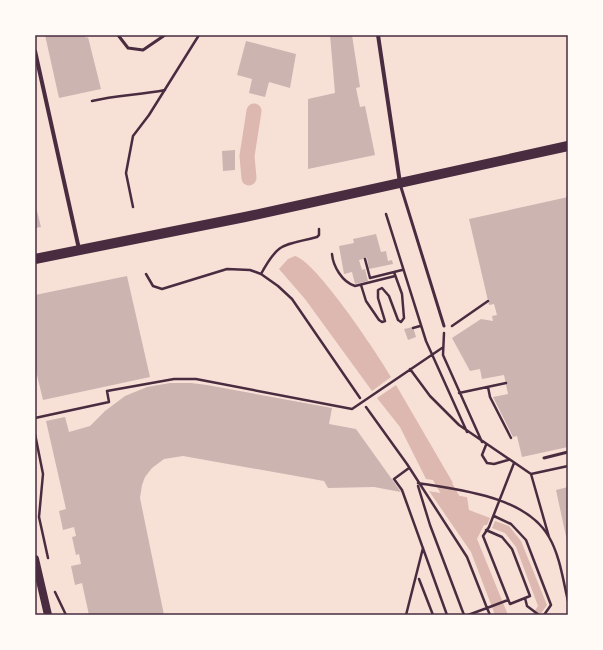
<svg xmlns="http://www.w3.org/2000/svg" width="603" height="650" font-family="Raleway,sans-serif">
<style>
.water{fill:#dcb8b0}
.pier{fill:#f7e1d7}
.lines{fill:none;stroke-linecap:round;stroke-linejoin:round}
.canal{stroke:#dcb8b0;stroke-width:15}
.building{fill:#ccb4b1}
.path{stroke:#4a2c40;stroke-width:2.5}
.service{stroke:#4a2c40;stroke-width:3}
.minor{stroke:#4a2c40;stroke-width:4}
.secondary{stroke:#4a2c40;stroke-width:8}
.primary{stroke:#4a2c40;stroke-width:10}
.neatline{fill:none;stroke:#4a2c40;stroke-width:1.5}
</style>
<rect width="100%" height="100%" fill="#f7e1d7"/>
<path class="water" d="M 295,256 C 316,261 379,356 391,377 L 372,391 L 305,299 L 279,269 L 288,259 Z
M 396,385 L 453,483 L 426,479 L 400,427 L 377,398 Z
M 429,491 L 467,497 L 469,510 L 490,518 L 487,525 L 484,525 L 477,539 L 508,615 L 495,615 L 471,552 Z
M 495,521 L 509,526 L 521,541 L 547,605 L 540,615 L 532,615 L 538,606 L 516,547 L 505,533 L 492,528 Z"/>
<path class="pier" d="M 429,489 L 467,495 L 469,497 L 429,491 Z"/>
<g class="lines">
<path class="canal" d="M 249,178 L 247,156 L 254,111
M 433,465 L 460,512"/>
</g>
<path class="building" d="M 45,35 L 85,35 L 86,38 L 88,37 L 101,89 L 59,98 Z
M 330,35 L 352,35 L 360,87 L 356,88 L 360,107 L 365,106 L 375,155 L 308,169 L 308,99 L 335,93 Z
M 246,41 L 296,54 L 290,88 L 269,82 L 265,97 L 249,93 L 252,79 L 237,75 Z
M 235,150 L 235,170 L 223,171 L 222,151 Z
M 568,197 L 568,447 L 522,457 L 517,436 L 513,437 L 493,397 L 508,394 L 504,375 L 482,379 L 480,369 L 470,371 L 452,338 L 481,319 L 493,321 L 492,316 L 497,315 L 494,304 L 489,305 L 469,219 Z
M 35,203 L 41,227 L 35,228 Z
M 376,234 L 381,252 L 386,251 L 388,261 L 392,260 L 393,264 L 369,269 L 367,258 L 359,260 L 362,270 L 365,269 L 368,281 L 355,284 L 352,272 L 344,274 L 339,246 L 354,243 L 353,239 Z
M 127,276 L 150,377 L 43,400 L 35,367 L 35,295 Z
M 413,327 L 416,337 L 408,340 L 404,329 Z
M 170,383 L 191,383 L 207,385 L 332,408 L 329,424 L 356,429 L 401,492 L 374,487 L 328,488 L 324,481 L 183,456 L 164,459 L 152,468 L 145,477 L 142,485 L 140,498 L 164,615 L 89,615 L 82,583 L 75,585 L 71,566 L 81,564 L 79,554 L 76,555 L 72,537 L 76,536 L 74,527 L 63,530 L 59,511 L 66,509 L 46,421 L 65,417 L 69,432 L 90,426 L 105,411 L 125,396 L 147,387 Z
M 568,487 L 568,541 L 567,541 L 556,490 Z"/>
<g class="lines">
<path class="path" d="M 92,101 C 116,95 140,95 165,90
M 133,207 L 126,173 L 133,136 L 149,115 L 199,35
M 386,214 L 426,341 L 467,432
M 332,254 C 333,266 342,282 355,286 L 395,276
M 365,259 L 370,278 L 402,270
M 146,274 L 153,286 L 162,289 L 227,269 L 250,270 L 261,274 L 278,286 L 292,299 L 360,398
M 261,274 C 279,241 283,246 317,237 L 319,235 L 319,229
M 361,285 L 366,301 L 379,320 L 382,322 L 385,321 L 378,298 L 378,290 L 382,288 L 389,296 L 398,320 L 401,322 L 404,318 L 402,294 L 394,272
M 452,326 L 488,301
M 413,328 L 420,326
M 444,333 L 443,355 L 482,442
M 410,369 L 430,396 L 459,425 L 531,474 L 549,537
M 488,387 L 490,397 L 511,438
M 459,393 L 506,383
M 366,407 L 407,464 L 467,557 L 487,608 L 508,600
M 35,418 L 109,402 L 107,391 L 174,379 L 196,379 L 352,409 L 442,348
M 35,434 L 43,474 L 39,517 L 48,558
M 486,445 L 482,455 L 487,463 L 494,464 L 508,460
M 409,468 L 394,479 L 402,490 L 447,615
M 531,474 L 568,466
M 418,483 C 459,490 526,496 549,537 C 560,556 563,580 568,601
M 418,486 L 430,525 L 464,615
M 494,516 L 511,524 L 526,540 L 551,605 L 544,615
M 486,530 L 502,537 L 512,549 L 530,596 L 510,604 L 483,536 L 489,527 L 514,463
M 419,579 L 433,615
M 55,592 L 66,615
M 525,598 L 527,606 L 539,615
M 406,615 L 423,548
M 468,615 L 487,608 L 490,615"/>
<path class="service" d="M 118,35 L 128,48 L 143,50 L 165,35
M 400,184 L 444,326
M 544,458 L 568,452"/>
<path class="minor" d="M 378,35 L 400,183
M 35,51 L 79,249"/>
<path class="secondary" d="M 35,559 L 48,615"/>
<path class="primary" d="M 35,259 L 245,217 L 568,146"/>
</g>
<rect width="603" height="650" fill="none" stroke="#fffaf5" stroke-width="72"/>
<rect x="36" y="36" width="531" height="578" class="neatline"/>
</svg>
